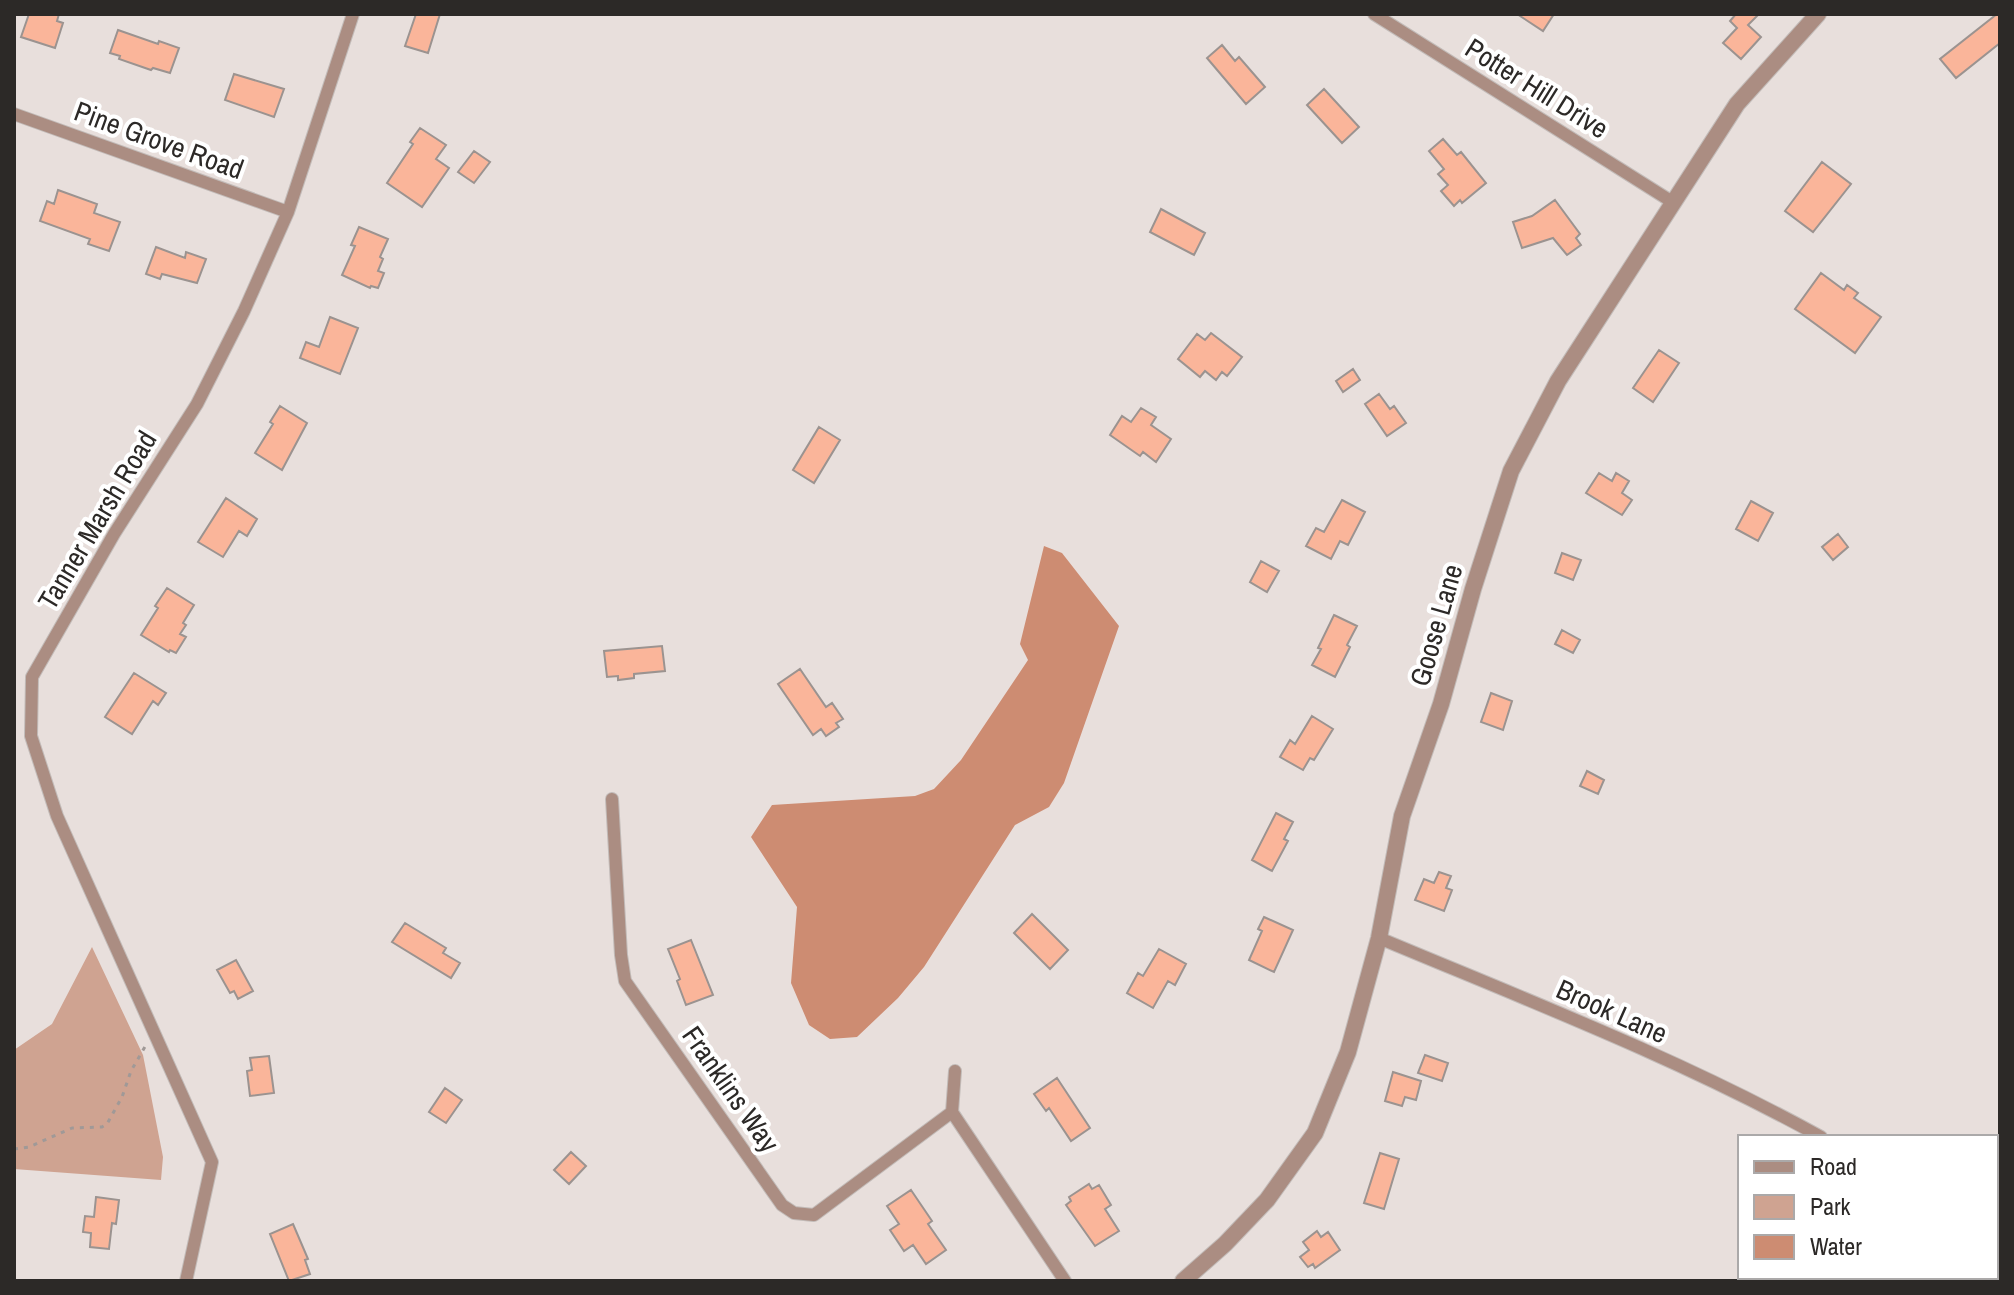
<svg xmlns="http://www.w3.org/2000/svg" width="2014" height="1295" font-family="'Archivo Narrow',sans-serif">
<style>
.green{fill:#cfa391}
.water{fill:#cd8c72}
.building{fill:#fab59a;stroke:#9b9390;stroke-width:2}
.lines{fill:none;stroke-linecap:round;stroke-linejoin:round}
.minor-casing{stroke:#c2bbb8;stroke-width:14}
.tertiary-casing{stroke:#c2bbb8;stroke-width:18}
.path{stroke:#a09997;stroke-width:3;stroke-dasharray:4 6;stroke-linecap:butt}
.minor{stroke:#ab8d82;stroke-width:12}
.tertiary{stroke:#ab8d82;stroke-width:16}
.labels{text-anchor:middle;stroke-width:8;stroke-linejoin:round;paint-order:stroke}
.street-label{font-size:28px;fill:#2c2927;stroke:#fff}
</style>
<rect width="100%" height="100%" fill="#e8dfdc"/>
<path class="green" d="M 92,947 L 143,1055 L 163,1157 L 161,1180 L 14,1169 L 14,1050 L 52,1024 Z"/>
<path class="water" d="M 1044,546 L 1062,553 L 1119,626 L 1064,783 L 1049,807 L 1015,825 L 924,967 L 898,998 L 857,1037 L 830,1039 L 809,1025 L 791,983 L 797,907 L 751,837 L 772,805 L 915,796 L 934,789 L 961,760 L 1028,660 L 1020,644 Z"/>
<path class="building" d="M 29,14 L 59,14 L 57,21 L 63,23 L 55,48 L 21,37 Z
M 416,14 L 440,14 L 428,53 L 405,46 Z
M 1517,14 L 1554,14 L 1543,31 Z
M 1736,14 L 1759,14 L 1748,25 L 1761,37 L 1741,59 L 1723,43 L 1737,28 L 1730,21 Z
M 1997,14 L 2000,14 L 2000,43 L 1956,78 L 1940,59 Z
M 118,30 L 158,44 L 159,41 L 179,48 L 170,73 L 153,68 L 151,70 L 119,59 L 120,56 L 110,53 Z
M 1222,45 L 1235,61 L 1239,57 L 1265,87 L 1246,104 L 1207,58 Z
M 234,74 L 284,89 L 274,117 L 225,100 Z
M 1324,89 L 1359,127 L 1342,143 L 1307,105 Z
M 420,128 L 446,145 L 436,159 L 449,168 L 422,207 L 387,183 L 413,144 L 410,142 Z
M 1443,139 L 1457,155 L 1461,152 L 1486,183 L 1462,203 L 1460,200 L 1454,206 L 1441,191 L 1448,185 L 1438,174 L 1444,169 L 1429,151 Z
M 474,151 L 490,162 L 474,183 L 458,172 Z
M 1822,162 L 1851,184 L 1813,232 L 1785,211 Z
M 58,190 L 97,204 L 94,213 L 120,222 L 109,251 L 88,244 L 90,239 L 40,221 L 47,201 L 54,204 Z
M 1555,200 L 1580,234 L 1576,238 L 1581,245 L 1567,255 L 1553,238 L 1522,248 L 1513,222 L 1532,216 Z
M 1161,209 L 1205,233 L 1194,255 L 1150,232 Z
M 359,227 L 388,239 L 380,257 L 383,259 L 378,271 L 384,273 L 378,288 L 371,286 L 370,288 L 342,275 L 355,246 L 351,245 Z
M 156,247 L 185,258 L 186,252 L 206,259 L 197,283 L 162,274 L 160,279 L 146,274 Z
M 1821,273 L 1844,290 L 1847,285 L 1858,293 L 1854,298 L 1881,317 L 1855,353 L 1795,309 Z
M 330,317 L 358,328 L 340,374 L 300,358 L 306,342 L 319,347 Z
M 1211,333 L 1242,357 L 1227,376 L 1222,372 L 1216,380 L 1205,371 L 1200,377 L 1178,359 L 1197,334 L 1205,340 Z
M 1659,350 L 1679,363 L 1653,402 L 1633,388 Z
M 1353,369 L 1360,380 L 1343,392 L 1336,381 Z
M 1379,394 L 1390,409 L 1394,406 L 1406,423 L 1387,436 L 1365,404 Z
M 280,406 L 307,423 L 282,470 L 255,453 L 273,424 L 270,422 Z
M 1141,408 L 1156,417 L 1151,425 L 1171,439 L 1156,462 L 1143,452 L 1140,456 L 1110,435 L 1122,416 L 1131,422 Z
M 819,427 L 840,440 L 814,483 L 793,470 Z
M 1599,473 L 1612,481 L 1616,473 L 1629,481 L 1622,493 L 1632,500 L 1622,515 L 1586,493 Z
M 226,498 L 257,519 L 247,536 L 239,531 L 223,557 L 198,542 Z
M 1342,500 L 1365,512 L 1348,545 L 1340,541 L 1331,559 L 1306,546 L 1316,528 L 1324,532 Z
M 1751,501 L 1773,513 L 1758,541 L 1736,529 Z
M 1838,534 L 1848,547 L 1833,560 L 1822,547 Z
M 1562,553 L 1581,560 L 1573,580 L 1555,573 Z
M 1261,561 L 1279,571 L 1267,592 L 1250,582 Z
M 167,588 L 194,605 L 183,623 L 186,625 L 180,634 L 186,637 L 176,653 L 170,650 L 169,652 L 141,635 L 158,608 L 155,606 Z
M 1334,615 L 1357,626 L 1347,645 L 1350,647 L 1335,677 L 1312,665 L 1321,649 L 1318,648 Z
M 1562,630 L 1580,640 L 1573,653 L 1555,644 Z
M 662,646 L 665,671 L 634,674 L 634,678 L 618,680 L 618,676 L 607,677 L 604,651 Z
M 800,669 L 826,707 L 832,703 L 843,719 L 836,723 L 839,727 L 826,736 L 821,729 L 813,735 L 778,684 Z
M 134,673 L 166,693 L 158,705 L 153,701 L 132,734 L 105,717 Z
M 1491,693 L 1512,701 L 1503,730 L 1481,722 Z
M 1312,716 L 1333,729 L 1314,760 L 1310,758 L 1303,770 L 1280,757 L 1290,740 L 1295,744 Z
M 1587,771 L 1604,780 L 1598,794 L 1580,786 Z
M 1276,813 L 1293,822 L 1284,839 L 1288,841 L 1272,871 L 1252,860 Z
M 1439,872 L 1451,876 L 1446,888 L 1452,890 L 1444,911 L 1415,900 L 1424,879 L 1434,883 Z
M 1032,914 L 1068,950 L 1050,969 L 1014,933 Z
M 1264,917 L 1293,930 L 1274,972 L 1249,960 L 1262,931 L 1258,929 Z
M 405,923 L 446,948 L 443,953 L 460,963 L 451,978 L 392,942 Z
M 691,940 L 713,995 L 686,1005 L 677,981 L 680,979 L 668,949 Z
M 1159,949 L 1186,964 L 1175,985 L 1168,981 L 1153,1008 L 1127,993 L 1138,973 L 1143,976 Z
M 236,960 L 253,991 L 238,999 L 234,991 L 230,993 L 217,970 Z
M 1425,1055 L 1448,1063 L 1442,1081 L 1418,1073 Z
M 269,1056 L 274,1093 L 250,1096 L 247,1071 L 252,1070 L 250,1058 Z
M 1393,1072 L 1421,1081 L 1416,1100 L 1405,1097 L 1402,1106 L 1385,1101 Z
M 1057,1078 L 1090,1128 L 1071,1141 L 1049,1108 L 1046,1111 L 1034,1094 Z
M 445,1088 L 462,1100 L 446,1123 L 429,1112 Z
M 571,1152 L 586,1166 L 569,1184 L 554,1170 Z
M 1380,1153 L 1399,1159 L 1384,1209 L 1364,1203 Z
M 1089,1184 L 1092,1189 L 1099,1185 L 1111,1205 L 1105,1209 L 1119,1231 L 1095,1246 L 1066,1205 L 1071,1201 L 1069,1197 Z
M 911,1190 L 932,1221 L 928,1224 L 946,1250 L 926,1264 L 913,1245 L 904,1251 L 890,1230 L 899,1224 L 887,1206 Z
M 96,1197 L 119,1200 L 116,1224 L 112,1223 L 109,1249 L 90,1247 L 91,1233 L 83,1232 L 85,1216 L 94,1217 Z
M 293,1224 L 308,1259 L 305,1260 L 310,1274 L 289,1281 L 270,1234 Z
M 1317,1231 L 1321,1237 L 1328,1232 L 1340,1250 L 1315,1268 L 1313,1264 L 1308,1267 L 1300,1257 L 1309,1250 L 1303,1242 Z"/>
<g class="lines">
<defs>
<path id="minor" d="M 1374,14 L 1674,203
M 14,114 L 288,212
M 612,799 L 621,955 L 625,981 L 782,1205 L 794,1213 L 814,1215 L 952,1112 L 1065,1281
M 1379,938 C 1527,1000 1680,1059 1821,1137
M 952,1112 L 955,1071
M 1934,1277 L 1935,1281
M 186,1281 L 212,1162 L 57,816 L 31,736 L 32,677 L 114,534 L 197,404 L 244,311 L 288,212 L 353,14"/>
<path id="tertiary" d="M 1183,1281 L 1225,1244 L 1267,1200 L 1315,1133 L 1348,1052 L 1379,938 L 1402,816 L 1441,704 L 1473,589 L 1511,471 L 1558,381 L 1737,104 L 1818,14"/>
</defs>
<use href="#minor" class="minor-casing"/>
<use href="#tertiary" class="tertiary-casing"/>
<path class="path" d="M 14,1149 L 29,1147 L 72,1128 L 102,1127 L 107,1124 L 122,1097 L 131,1071 L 146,1045"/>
<use href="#minor" class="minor"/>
<use href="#tertiary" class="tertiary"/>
</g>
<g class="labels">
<g class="street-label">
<text transform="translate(1537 88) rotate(32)" y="10">Potter Hill Drive</text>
<text transform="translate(159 140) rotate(20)" y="10">Pine Grove Road</text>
<text transform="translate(97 520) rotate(-59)" y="10">Tanner Marsh Road</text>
<text transform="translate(1436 625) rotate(-74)" y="10">Goose Lane</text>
<text transform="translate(1612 1011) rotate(24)" y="10">Brook Lane</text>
<text transform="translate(731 1089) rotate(55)" y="10">Franklins Way</text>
</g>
</g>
<rect width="2014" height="1295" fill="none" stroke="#2c2927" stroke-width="32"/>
<rect x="1738" y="1135" width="260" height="144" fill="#ffffff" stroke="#aba9a9" stroke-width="2"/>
<rect x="1754" y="1161" width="40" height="12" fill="#ab8d82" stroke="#aba9a9" stroke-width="2"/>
<text x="1810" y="1175" font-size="24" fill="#2c2927">Road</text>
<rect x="1754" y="1195" width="40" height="24" fill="#cfa391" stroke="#aba9a9" stroke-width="2"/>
<text x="1810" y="1215" font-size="24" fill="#2c2927">Park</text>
<rect x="1754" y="1235" width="40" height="24" fill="#cd8c72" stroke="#aba9a9" stroke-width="2"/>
<text x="1810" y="1255" font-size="24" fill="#2c2927">Water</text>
</svg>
